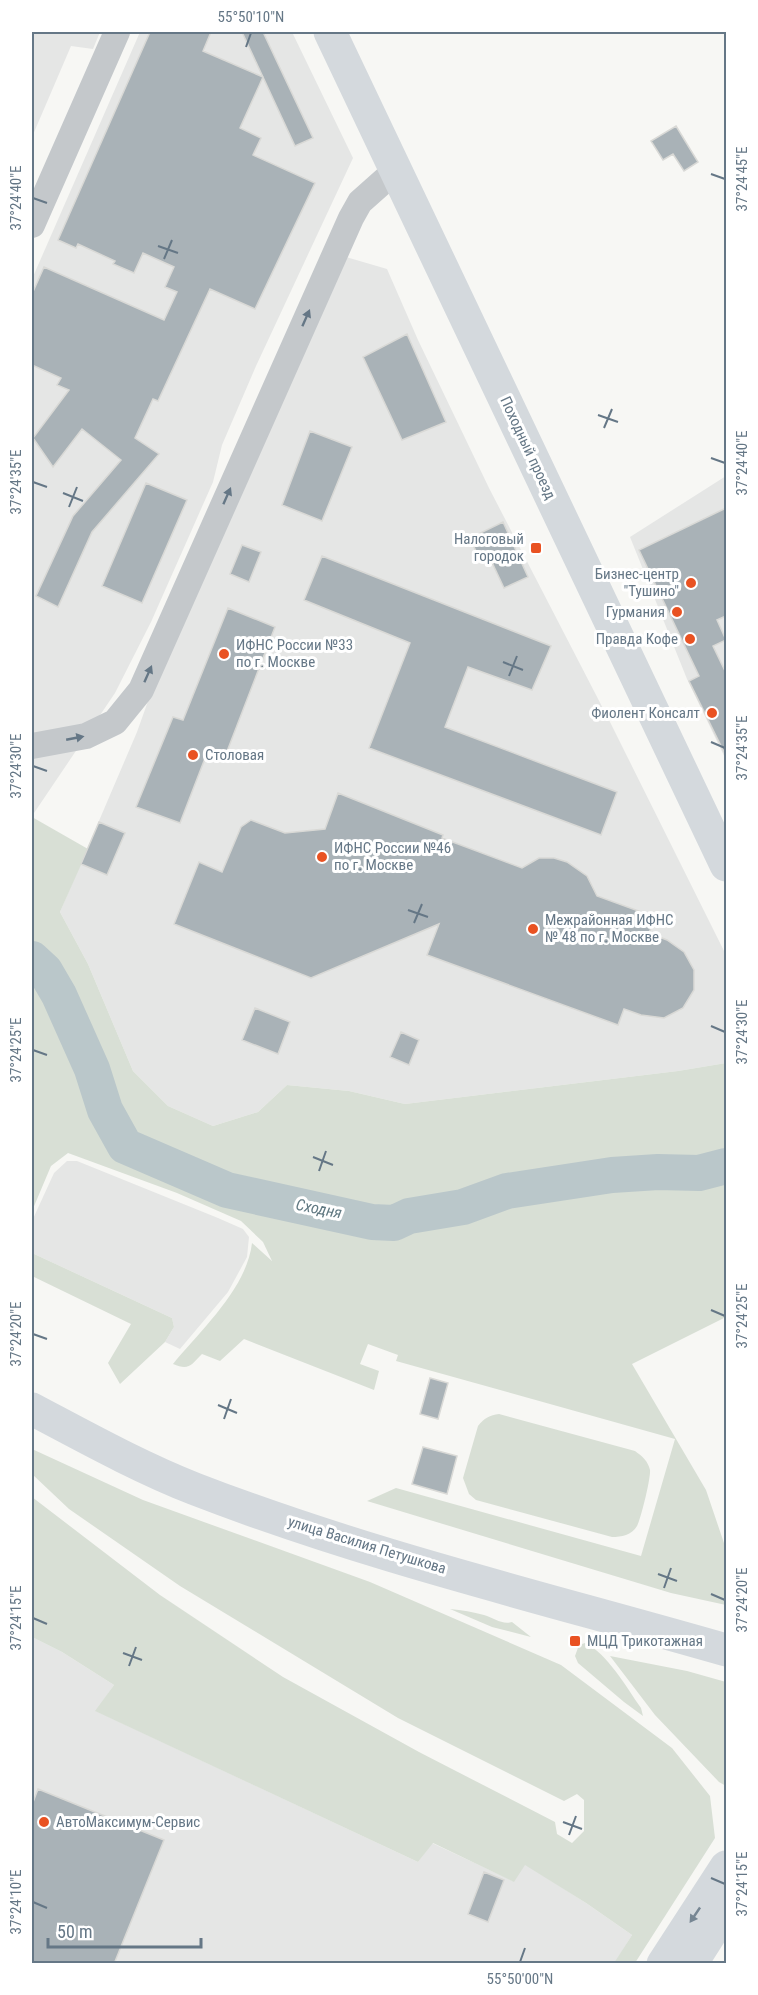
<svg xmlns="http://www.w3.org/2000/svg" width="758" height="1995" font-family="'Roboto Condensed',sans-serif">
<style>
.built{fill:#e5e6e5}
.green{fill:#d8dfd5}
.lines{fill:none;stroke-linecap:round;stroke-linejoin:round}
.river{stroke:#bac7ca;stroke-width:36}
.building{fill:#a9b2b7;stroke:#d9d9d6;stroke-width:1.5}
.minor{stroke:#c4c8cb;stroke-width:26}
.major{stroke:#d4d9dd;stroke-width:33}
.oneway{fill:#657786}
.oneway2{fill:#768693}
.ticks{fill:none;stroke:#657786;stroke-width:2}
.poi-dot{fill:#e95222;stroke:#fff;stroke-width:2}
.labels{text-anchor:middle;stroke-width:6;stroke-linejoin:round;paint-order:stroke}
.street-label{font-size:15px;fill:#657786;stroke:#fff}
.poi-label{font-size:15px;fill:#657786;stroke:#fff;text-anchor:start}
.water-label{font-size:16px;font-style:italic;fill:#617982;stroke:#fff}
.neatline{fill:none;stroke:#657786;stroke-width:2}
.ticks-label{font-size:15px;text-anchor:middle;fill:#657786}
</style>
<rect width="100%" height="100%" fill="#f7f7f4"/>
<path class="built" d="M 32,32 L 100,32 L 93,49 L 71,46 L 32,137 Z
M 140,32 L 292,32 L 353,158 L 256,366 L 222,445 L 213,482 L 151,622 L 115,693 L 32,816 L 32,279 Z
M 346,257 L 387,269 L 418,340 L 489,488 L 610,722 L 726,955 L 726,1063 L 678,1071 L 405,1104 L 349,1091 L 287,1085 L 258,1112 L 213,1126 L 168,1106 L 133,1071 L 88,964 L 60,912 L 137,732 L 152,690 Z
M 726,476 L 726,760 L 687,679 L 630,537 Z
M 67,1161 L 77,1161 L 218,1218 L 243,1229 L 249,1237 L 247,1257 L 228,1292 L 180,1349 L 165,1342 L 174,1327 L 172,1318 L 32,1253 L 32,1221 L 54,1173 Z
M 32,1637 L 62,1652 L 114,1685 L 96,1711 L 418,1862 L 432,1843 L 513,1881 L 525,1864 L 586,1903 L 632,1935 L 614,1964 L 32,1963 Z"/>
<path class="green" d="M 32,817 L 88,849 L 60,912 L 88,964 L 133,1071 L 168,1106 L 213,1126 L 258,1112 L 287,1085 L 349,1091 L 405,1104 L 678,1071 L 726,1063 L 726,1317 L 632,1364 L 706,1490 L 726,1549 L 726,1605 L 671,1593 L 367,1501 L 396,1488 L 641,1556 L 675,1439 L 396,1361 L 398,1355 L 368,1344 L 360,1364 L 379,1371 L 374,1390 L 244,1339 L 220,1361 L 202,1354 C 191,1365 189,1371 173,1364 C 201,1330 247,1288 252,1243 L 272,1261 L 263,1242 L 241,1221 L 177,1193 L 68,1153 L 51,1166 L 32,1211 Z
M 32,1253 L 172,1318 L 174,1327 L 165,1342 L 120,1384 L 108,1363 L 131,1324 L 32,1276 Z
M 499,1414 L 635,1451 C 642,1456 648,1461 650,1470 C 651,1477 641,1519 637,1526 C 632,1535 621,1537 612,1537 L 476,1500 L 469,1494 L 463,1478 L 478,1426 C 484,1418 490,1415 499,1414 Z
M 32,1449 L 143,1500 L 370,1582 L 561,1665 L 672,1748 L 710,1796 L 715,1838 L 635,1963 L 614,1963 L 632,1935 L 586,1903 L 525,1865 L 514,1882 L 433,1843 L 418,1862 L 95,1711 L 114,1685 L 62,1652 L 32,1637 L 32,1497 L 160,1595 L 283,1677 L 419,1752 L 555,1822 L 557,1834 L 572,1843 L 584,1831 L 584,1800 L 577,1794 L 564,1801 L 398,1718 L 180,1586 L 69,1509 L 32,1474 Z
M 450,1609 C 462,1610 473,1612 484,1615 C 494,1618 502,1625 512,1622 L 531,1637 L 492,1627 Z
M 585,1643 C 607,1653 627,1688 641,1708 L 643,1716 L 624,1702 L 578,1663 L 575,1656 L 579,1645 Z
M 610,1656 L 687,1671 L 726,1682 L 726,1786 L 719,1782 L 655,1715 Z"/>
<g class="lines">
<path class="river" d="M 32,959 L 45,971 L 59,995 L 92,1069 L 105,1110 L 125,1146 L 227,1190 L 372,1222 L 394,1223 L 409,1216 L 463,1207 L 507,1191 L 612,1175 L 658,1172 L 699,1173 L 726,1166"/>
</g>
<path class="building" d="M 150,32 L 211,32 L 203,51 L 263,77 L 240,128 L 261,138 L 253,155 L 315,183 L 255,309 L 210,289 L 158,401 L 153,399 L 135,438 L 159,454 L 92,532 L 58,607 L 36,596 L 73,516 L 121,460 L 82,429 L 53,467 L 33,438 L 69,390 L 57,385 L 61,378 L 32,365 L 32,294 L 44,267 L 164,320 L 177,292 L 165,287 L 174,267 L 143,253 L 134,273 L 113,264 L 115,261 L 78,244 L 76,248 L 58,240 Z
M 242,32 L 263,32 L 313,138 L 295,146 Z
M 676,126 L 698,162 L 684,171 L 673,154 L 663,160 L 651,141 Z
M 407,334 L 446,422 L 402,440 L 363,357 Z
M 310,431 L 352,447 L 322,521 L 282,505 Z
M 146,483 L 187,500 L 142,603 L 102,586 Z
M 726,508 L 726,616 L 717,620 L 726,640 L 713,646 L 726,673 L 726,756 L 689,681 L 699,676 L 639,550 Z
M 503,522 L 528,577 L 504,588 L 489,556 L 480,560 L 470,538 Z
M 242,545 L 261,552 L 249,582 L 230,574 Z
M 322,556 L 551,646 L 532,690 L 468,667 L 445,727 L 617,792 L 601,835 L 369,748 L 410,643 L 304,600 Z
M 228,608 L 275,627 L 226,754 L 209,748 L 180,823 L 136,807 L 173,717 L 183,720 Z
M 338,793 L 443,835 L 442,838 L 522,868 L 539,858 L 554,858 L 567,862 L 587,876 L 597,896 L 655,917 L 649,933 L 667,940 L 684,952 L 694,970 L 694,990 L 683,1008 L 664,1018 L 641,1015 L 624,1009 L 618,1025 L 427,955 L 439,924 L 311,978 L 174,924 L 199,862 L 222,872 L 241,827 L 251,820 L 285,833 L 325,829 Z
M 99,822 L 125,833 L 107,875 L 81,864 Z
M 255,1008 L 290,1022 L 278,1054 L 242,1040 Z
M 401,1032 L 419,1040 L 409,1065 L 390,1057 Z
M 430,1378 L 448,1383 L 438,1419 L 420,1414 Z
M 423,1447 L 457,1456 L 447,1494 L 412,1484 Z
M 38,1789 L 164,1840 L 114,1964 L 32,1964 L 32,1805 Z
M 484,1872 L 504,1880 L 488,1922 L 468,1914 Z"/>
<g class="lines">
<path class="minor" d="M 32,225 L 117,32
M 32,746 L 86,736 L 115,722 L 141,690 L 351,218 L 360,202 L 396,170"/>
<path class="major" d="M 330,32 L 726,865
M 32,1409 C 85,1437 139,1467 195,1489 C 368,1556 549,1599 726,1650
M 663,1964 L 726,1867
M 691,1964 L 724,1912"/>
</g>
<defs><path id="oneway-solid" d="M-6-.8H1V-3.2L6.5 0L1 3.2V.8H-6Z" transform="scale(1.5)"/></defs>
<g class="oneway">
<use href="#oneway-solid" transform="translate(306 318) rotate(-66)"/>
<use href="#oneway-solid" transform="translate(227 496) rotate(-66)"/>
<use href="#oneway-solid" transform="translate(148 674) rotate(-66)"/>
<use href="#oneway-solid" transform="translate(75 738) rotate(-11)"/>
</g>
<use class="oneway2" href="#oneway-solid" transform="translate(695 1915) rotate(124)"/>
<path class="ticks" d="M 246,47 L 251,33M 711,174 L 725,179M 33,198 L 47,203M 158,246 L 178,253M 164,259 L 172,240M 598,415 L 618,422M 604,428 L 612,409M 711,458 L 725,463M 33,482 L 47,487M 63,493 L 83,501M 69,507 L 77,487M 503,662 L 523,670M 509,676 L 517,656M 711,742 L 725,748M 33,766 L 47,771M 408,910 L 428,917M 414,923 L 422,904M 711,1026 L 725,1032M 33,1050 L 47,1055M 313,1157 L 333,1165M 319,1171 L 326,1151M 711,1310 L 725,1316M 33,1334 L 47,1339M 218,1405 L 237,1413M 224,1419 L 231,1399M 658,1574 L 677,1581M 664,1588 L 671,1568M 711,1594 L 725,1600M 33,1618 L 47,1624M 123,1653 L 142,1660M 129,1666 L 136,1647M 563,1822 L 582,1829M 569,1835 L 576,1816M 711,1878 L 725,1884M 33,1902 L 47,1908M 520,1962 L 525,1948"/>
<g class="poi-dot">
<rect x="530" y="542" width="12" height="12" rx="3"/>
<circle cx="691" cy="583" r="6"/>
<circle cx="677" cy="612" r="6"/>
<circle cx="690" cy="639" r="6"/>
<circle cx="224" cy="654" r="6"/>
<circle cx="712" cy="713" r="6"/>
<circle cx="193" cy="755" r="6"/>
<circle cx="322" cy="857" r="6"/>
<circle cx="533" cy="929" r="6"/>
<rect x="569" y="1635" width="12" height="12" rx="3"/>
<circle cx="44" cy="1822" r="6"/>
</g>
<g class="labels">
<g class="street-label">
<text transform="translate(528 448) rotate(65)" y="5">Походный проезд</text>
<text transform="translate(367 1545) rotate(17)" y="5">улица Василия Петушкова</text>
</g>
<g class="poi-label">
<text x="524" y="544" text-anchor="end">Налоговый<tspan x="524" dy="17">городок</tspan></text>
<text x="679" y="579" text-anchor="end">Бизнес-центр<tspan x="679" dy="17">"Тушино"</tspan></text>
<text x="665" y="617" text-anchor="end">Гурмания</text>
<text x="678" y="644" text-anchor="end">Правда Кофе</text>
<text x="236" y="650">ИФНС России №33<tspan x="236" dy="17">по г. Москве</tspan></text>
<text x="700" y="718" text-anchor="end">Фиолент Консалт</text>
<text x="205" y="760">Столовая</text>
<text x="334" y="853">ИФНС России №46<tspan x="334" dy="17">по г. Москве</tspan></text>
<text x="545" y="925">Межрайонная ИФНС<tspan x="545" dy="17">№ 48 по г. Москве</tspan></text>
<text x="587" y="1646">МЦД Трикотажная</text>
<text x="56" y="1827">АвтоМаксимум-Сервиc</text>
</g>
<g class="water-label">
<text transform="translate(319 1208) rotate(11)" y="6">Сходня</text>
</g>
</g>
<rect width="758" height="1995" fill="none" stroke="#ffffff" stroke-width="66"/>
<path d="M48 1938v9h153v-9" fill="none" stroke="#657786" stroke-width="3"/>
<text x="57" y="1938" font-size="18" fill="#657786" stroke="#ffffff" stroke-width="4.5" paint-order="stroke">50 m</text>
<rect x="33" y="33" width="692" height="1929" class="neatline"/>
<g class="ticks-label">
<text x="251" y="22">55°50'10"N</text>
<text transform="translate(742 179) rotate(-90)" y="5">37°24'45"E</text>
<text transform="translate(16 198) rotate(-90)" y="5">37°24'40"E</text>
<text transform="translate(742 463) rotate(-90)" y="5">37°24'40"E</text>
<text transform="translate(16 482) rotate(-90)" y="5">37°24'35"E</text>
<text transform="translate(742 748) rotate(-90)" y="5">37°24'35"E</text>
<text transform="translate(16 766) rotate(-90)" y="5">37°24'30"E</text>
<text transform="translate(742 1032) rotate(-90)" y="5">37°24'30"E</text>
<text transform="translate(16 1050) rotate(-90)" y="5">37°24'25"E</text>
<text transform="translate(742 1316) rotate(-90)" y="5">37°24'25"E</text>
<text transform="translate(16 1334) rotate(-90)" y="5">37°24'20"E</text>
<text transform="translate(742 1600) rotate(-90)" y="5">37°24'20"E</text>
<text transform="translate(16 1618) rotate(-90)" y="5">37°24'15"E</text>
<text transform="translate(742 1884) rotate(-90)" y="5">37°24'15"E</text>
<text transform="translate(16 1902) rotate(-90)" y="5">37°24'10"E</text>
<text x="520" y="1984">55°50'00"N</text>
</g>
</svg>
